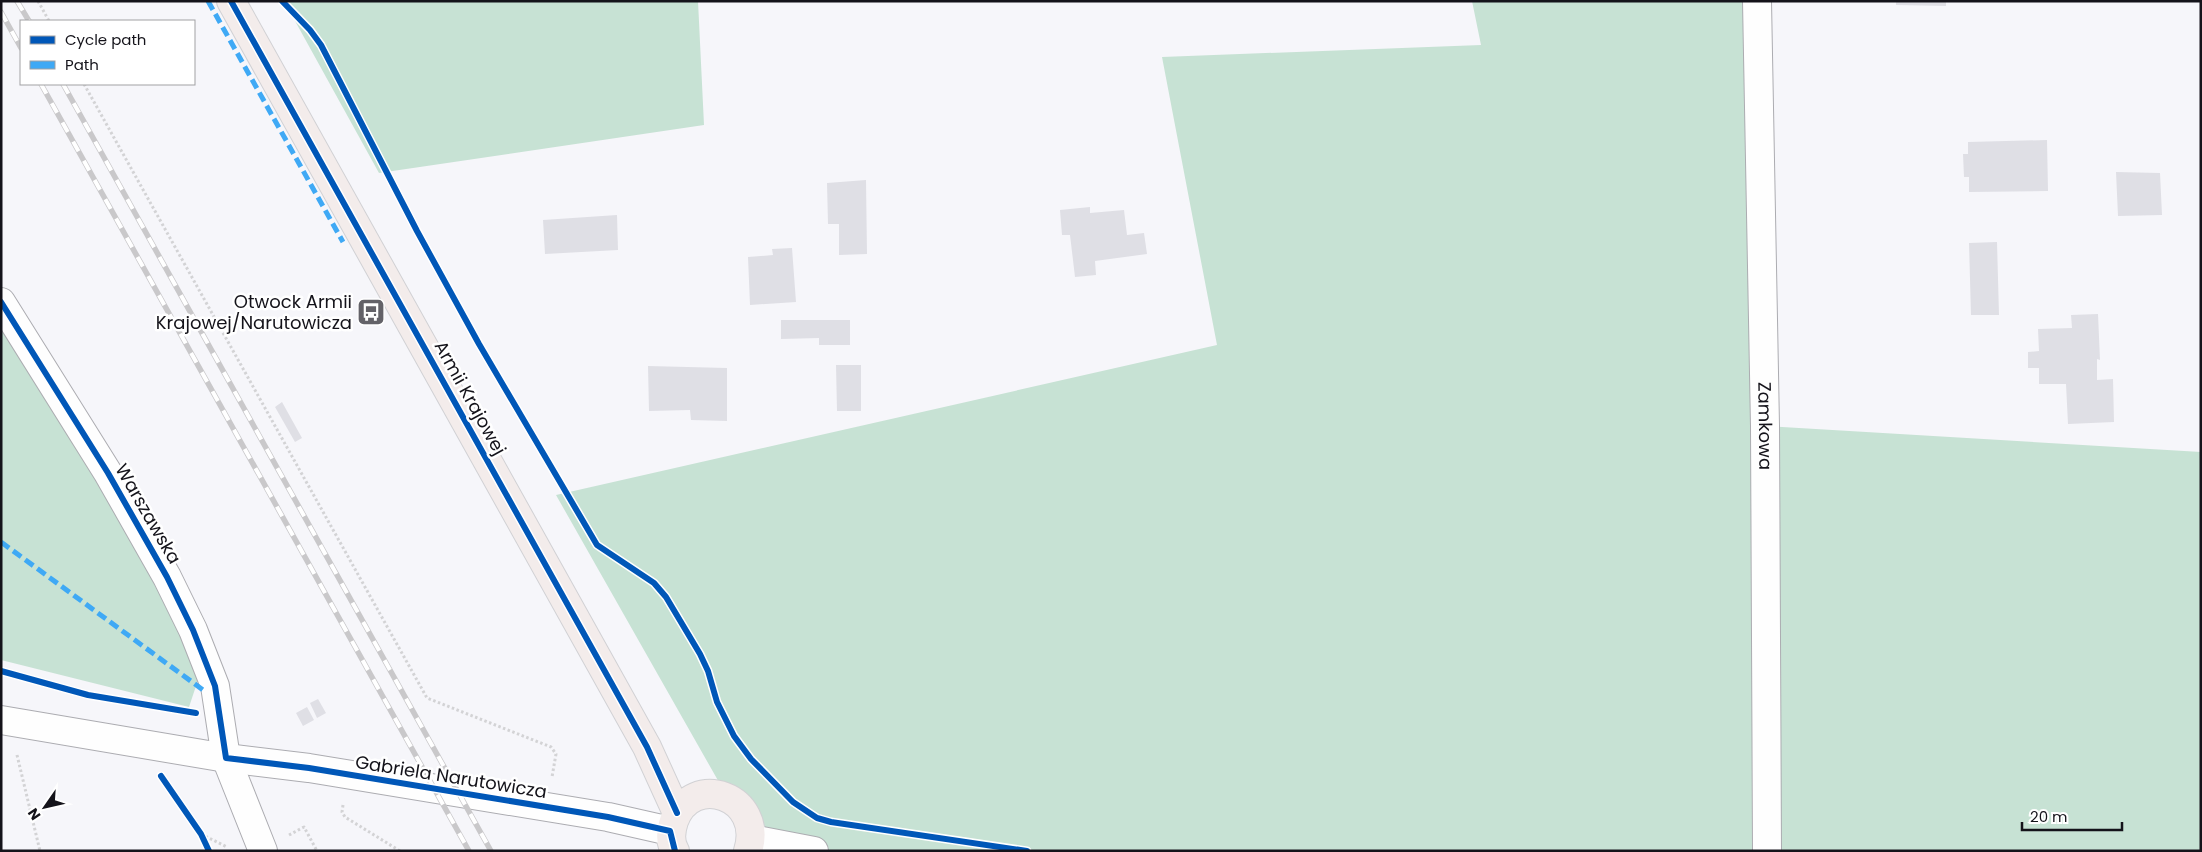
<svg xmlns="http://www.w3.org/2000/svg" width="2202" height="852" font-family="Poppins,sans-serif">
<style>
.green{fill:#c7e2d4}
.building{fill:#dfdfe5}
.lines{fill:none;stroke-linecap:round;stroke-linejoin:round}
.minor-casing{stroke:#acacb1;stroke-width:30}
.major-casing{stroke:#d1d1d4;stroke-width:30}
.path{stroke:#d3d3d5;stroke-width:3;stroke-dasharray:2.5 2.5;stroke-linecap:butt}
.minor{stroke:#fefefe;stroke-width:28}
.major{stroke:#f3eceb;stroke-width:28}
.rail-casing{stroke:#c9c8ca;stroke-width:5.5}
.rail{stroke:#fff;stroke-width:4;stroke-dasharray:11;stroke-linecap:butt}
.quiet{stroke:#3fa9f5;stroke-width:5;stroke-dasharray:10 5;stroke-linecap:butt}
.cycleway-casing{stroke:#fff;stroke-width:9}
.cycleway{stroke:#0057b8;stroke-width:6}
.labels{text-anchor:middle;stroke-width:5;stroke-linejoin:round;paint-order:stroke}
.poi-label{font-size:18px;fill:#14131a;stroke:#fff;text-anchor:end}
.street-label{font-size:18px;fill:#14131a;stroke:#fff}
</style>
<rect width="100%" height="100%" fill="#f6f6fa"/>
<path class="green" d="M 284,1 L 698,1 L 704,125 L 379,173 Z
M 1472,1 L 1757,1 L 1765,426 L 2201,452 L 2201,851 L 758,851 L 556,495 L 1217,345 L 1162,57 L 1481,45 Z
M 1,303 L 193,630 L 198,680 L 189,707 L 1,660 Z"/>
<path class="building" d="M 1896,1 L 1946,1 L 1946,6 L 1896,5 Z
M 2047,140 L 2048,191 L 1969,192 L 1969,177 L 1964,177 L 1963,154 L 1968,154 L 1968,142 Z
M 2116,172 L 2160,173 L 2162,215 L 2118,216 Z
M 866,180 L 867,254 L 839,255 L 839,224 L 828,224 L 827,183 Z
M 1090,207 L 1090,213 L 1124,210 L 1127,235 L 1144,233 L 1147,254 L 1095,261 L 1096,275 L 1075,277 L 1070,235 L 1062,235 L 1060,210 Z
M 617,215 L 618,250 L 545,254 L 543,220 Z
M 1997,242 L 1999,315 L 1971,315 L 1969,243 Z
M 792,248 L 796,302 L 750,305 L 748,257 L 773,255 L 772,249 Z
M 2098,314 L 2100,360 L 2097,359 L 2097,380 L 2113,379 L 2114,422 L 2068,424 L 2066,384 L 2039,384 L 2039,368 L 2028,368 L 2028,352 L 2039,351 L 2038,329 L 2072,328 L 2071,315 Z
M 781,320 L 850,320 L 850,345 L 819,345 L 819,338 L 781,339 Z
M 836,365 L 861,365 L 861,411 L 837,411 Z
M 648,366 L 727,368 L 727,421 L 691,420 L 690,410 L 649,411 Z
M 282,402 L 302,438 L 295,442 L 275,407 Z
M 318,699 L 326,713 L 317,718 L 310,703 Z
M 307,707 L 314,720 L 303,726 L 296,713 Z"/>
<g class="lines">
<defs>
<g id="minor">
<path id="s1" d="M 1757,1 L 1765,426 L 1767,851"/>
<path d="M 1,302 L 108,473 L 167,577 L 193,630 L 215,686 L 226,758 L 263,851"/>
<path d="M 1,720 L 226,758 L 309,768 L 608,817 L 670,831"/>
<path d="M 751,839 L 814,851"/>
</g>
<path id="major" d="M 231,1 L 647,747 L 677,813
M 675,851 C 669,841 671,830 674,821 C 692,771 765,796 748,851"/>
</defs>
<use href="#minor" class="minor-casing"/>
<use href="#major" class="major-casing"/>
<path class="path" d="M 38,1 L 49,21
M 84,84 L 427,698 L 551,747 L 556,754 L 552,777
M 17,755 L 40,851
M 343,805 L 342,812 L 345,817 L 400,851
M 201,834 L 227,847
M 289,835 L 304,827 L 317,851"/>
<use href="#minor" class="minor"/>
<use href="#major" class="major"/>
<defs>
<path id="rail" d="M 17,1 L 29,21
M 1,12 L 21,48
M 41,84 L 469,851
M 63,84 L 491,851"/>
</defs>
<use href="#rail" class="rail-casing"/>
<use href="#rail" class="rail"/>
<path class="quiet" d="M 208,1 L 343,242
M 1,542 L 203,690"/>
<defs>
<path id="cycleway" d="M 231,1 L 647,747 L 677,813
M 282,1 L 310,30 L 321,45 L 417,231 L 479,344 L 597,545 L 654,583 L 666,597 L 700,654 L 708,671 L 717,702 L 734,736 L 751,759 L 793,802 L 817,818 L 831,822 L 1027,851
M 1,302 L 108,473 L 167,577 L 193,630 L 215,686 L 226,758 L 309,768 L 608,817 L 670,831 L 675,851
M 1,671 L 88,695 L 196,713
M 161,776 L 201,834 L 209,851"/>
</defs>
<use href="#cycleway" class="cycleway-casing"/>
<use href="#cycleway" class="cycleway"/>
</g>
<defs>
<symbol id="bus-square" viewBox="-11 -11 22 22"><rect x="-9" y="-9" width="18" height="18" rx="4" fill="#636268" stroke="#fff"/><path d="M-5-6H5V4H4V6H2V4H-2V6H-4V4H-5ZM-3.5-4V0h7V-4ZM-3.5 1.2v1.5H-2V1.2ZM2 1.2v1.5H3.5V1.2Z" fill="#fff"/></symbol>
</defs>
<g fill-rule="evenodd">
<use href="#bus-square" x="355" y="296" width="32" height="32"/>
</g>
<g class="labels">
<g class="poi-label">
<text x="352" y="308">Otwock Armii<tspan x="352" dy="21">Krajowej/Narutowicza</tspan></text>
</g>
<g class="street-label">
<text transform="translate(470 398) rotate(61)" y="6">Armii Krajowej</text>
<text dy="6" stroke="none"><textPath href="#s1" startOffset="425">Zamkowa</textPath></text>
<text transform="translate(148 514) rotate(60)" y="6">Warszawska</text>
<text transform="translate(451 777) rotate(9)" y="6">Gabriela Narutowicza</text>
</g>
</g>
<rect width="2202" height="852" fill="none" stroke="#14131a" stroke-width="5"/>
<rect x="20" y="20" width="175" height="65" fill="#ffffff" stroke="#a1a1a3"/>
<rect x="30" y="36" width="25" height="8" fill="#0057b8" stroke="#a1a1a3"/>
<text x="65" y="45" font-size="15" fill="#14131a">Cycle path</text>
<rect x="30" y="61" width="25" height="8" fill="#3fa9f5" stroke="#a1a1a3"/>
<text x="65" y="70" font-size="15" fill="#14131a">Path</text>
<g transform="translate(45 807) rotate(236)" stroke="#ffffff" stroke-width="4" paint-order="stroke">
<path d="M0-4L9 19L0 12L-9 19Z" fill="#14131a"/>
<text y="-8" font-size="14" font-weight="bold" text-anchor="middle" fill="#14131a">N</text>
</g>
<path d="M2022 822v8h100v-8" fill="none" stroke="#14131a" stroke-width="2.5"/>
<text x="2030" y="822" font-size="15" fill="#14131a" stroke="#ffffff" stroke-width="4" paint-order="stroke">20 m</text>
</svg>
